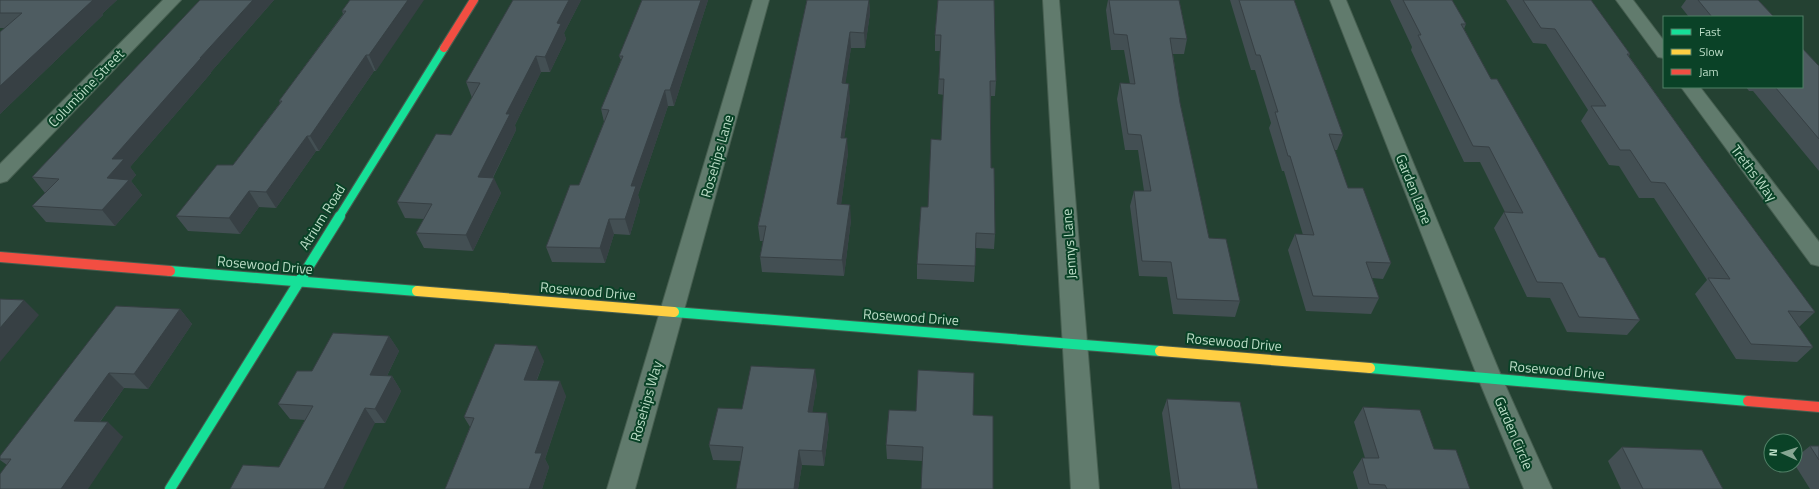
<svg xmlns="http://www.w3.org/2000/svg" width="1819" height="489" font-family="'Titillium Web',sans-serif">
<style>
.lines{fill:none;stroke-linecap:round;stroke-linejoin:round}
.street-casing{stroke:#465e50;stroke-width:2}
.fast-far1-casing{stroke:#465e50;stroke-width:10}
.fast-casing{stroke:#465e50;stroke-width:12}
.slow-casing{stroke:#465e50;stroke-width:12}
.jam-far1-casing{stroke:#465e50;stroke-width:10}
.jam-casing{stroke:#465e50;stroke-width:12}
.street{fill:#617b6d;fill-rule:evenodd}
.fast-far1{stroke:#16e098;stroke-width:8}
.fast{stroke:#16e098;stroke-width:10}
.slow{stroke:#ffcf43;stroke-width:10}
.jam-far1{stroke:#f24e42;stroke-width:8}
.jam{stroke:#f24e42;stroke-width:10}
.wall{fill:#434f53}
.shaded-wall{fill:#374044}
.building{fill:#4e5c61;stroke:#374044}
.labels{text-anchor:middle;stroke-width:4;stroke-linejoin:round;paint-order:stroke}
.street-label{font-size:14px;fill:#bcddc7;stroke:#0a4227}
</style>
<rect width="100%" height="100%" fill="#244132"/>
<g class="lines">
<defs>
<path id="street" d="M 163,0 L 181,0 L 7,181 L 0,183 L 0,164 Z
M 753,0 L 769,0 L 635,489 L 607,489 Z
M 1043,0 L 1059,0 L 1099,489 L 1071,489 Z
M 1330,0 L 1346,0 L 1502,378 L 1552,489 L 1524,489 L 1478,378 Z
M 1616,0 L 1633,0 L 1664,41 L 1664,58 L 1658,57 Z
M 1681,87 L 1700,87 L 1819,242 L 1819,266 L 1811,264 Z"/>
<path id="fast-far1" d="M 339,217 L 444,48"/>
<path id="fast" d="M 170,271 L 417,291
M 674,312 L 1160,351
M 1370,368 L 1748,401
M 170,489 L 340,216"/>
<path id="slow" d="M 417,291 L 674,312
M 1160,351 L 1370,368"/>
<path id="jam-far1" d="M 444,48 L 474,0"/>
<path id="jam" d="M 0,257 L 170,271
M 1748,401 L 1819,407"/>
</defs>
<use href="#street" class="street-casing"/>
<use href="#fast-far1" class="fast-far1-casing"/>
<use href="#fast" class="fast-casing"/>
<use href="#slow" class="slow-casing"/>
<use href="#jam-far1" class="jam-far1-casing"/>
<use href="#jam" class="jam-casing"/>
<use href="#street" class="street"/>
<use href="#fast-far1" class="fast-far1"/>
<use href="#fast" class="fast"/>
<use href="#slow" class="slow"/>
<use href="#jam-far1" class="jam-far1"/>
<use href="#jam" class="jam"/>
</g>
<path class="wall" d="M 0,0 L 117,0 L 102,14 L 103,15 L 0,114 L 0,32 L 5,28 L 0,28 Z
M 200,0 L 274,0 L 211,72 L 211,73 L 130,167 L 136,175 L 131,181 L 142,195 L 115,226 L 46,222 L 32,206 L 45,193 L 32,177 Z
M 350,0 L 376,71 L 374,71 L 319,151 L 316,151 L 276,208 L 259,207 L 240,234 L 188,231 L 176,216 L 233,165 L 280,103 L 279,101 L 343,14 L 342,11 Z
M 513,0 L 581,0 L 564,33 L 566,39 L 550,72 L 541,72 L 515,125 L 516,130 L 493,178 L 501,193 L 473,251 L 424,248 L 416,233 L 424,219 L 405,218 L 397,202 L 451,135 L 472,98 L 466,82 Z
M 642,0 L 708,0 L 674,106 L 668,106 L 638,195 L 640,201 L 630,235 L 614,234 L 605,263 L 552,262 L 546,247 L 579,185 L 604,122 L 601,109 L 621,60 L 619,56 Z
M 807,0 L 869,0 L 870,13 L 865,48 L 851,48 L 845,83 L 850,99 L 844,138 L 848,153 L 841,204 L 851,220 L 844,276 L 762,272 L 760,257 L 763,241 L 760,241 L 758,226 Z
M 938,0 L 996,81 L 995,96 L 991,96 L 991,168 L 995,234 L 994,249 L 976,248 L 975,266 L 974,282 L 917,279 L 917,264 L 928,207 L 941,140 L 944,95 L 938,94 L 940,51 L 935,51 L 935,35 Z
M 1108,0 L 1179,0 L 1187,39 L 1184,54 L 1173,54 L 1180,103 L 1209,238 L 1240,301 L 1235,317 L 1173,314 L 1167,277 L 1139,276 L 1130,206 L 1134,191 L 1144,191 L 1138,150 L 1125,150 L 1117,99 L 1120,83 L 1130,84 L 1124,50 L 1111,50 L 1106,10 Z
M 1230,0 L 1294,0 L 1343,135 L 1337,150 L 1334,150 L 1348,188 L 1391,263 L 1383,279 L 1372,278 L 1379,298 L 1371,314 L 1306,311 L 1288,250 L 1295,234 L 1303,235 L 1284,171 L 1282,171 L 1269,128 L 1271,123 L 1255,70 L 1251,70 Z
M 1390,0 L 1452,0 L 1466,24 L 1464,29 L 1491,79 L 1599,257 L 1640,320 L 1627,335 L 1567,332 L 1550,298 L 1527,297 L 1494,228 L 1504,212 L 1505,212 L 1480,162 L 1464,162 L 1411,50 L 1412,47 Z
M 1506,0 L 1591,0 L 1630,54 L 1629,56 L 1702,159 L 1815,312 L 1799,327 L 1813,347 L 1797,362 L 1736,359 L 1695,294 L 1707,280 L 1654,198 L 1639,198 L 1619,166 L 1609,165 L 1581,121 L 1588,110 L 1546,44 L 1533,43 Z
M 1686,0 L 1758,0 L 1774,17 L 1689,17 L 1681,7 Z
M 1819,66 L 1819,171 L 1753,91 L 1749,91 L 1746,87 L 1802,87 Z
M 180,309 L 192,324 L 148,389 L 124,388 L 100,422 L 123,437 L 7,465 L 0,460 L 0,456 Z
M 389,336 L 399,351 L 387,376 L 392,376 L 401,391 L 385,423 L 375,423 L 279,467 L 305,420 L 290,419 L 278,404 L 312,371 Z
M 544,361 L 537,380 L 566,396 L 545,459 L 549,467 L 542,489 L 445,489 L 470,427 L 464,417 Z
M 817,384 L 812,412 L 829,427 L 824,466 L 802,465 L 798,489 L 736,489 L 741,461 L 713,460 L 709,445 L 742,409 Z
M 1167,399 L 1258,489 L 1172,489 L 1162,413 Z
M 1363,407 L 1434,449 L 1470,489 L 1358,489 L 1353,472 L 1362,458 L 1365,458 L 1354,422 Z
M 973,415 L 922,461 L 887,459 L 886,445 Z
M 1810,446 L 1819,446 L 1819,489 L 1810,489 L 1795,465 L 1795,458 Z
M 1622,447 L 1723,489 L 1621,489 L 1608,461 Z"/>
<path class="shaded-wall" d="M 91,0 L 117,0 L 102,14 L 103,15 L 0,114 L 0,86 Z
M 253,0 L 274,0 L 211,72 L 211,73 L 130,167 L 136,175 L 131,181 L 142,195 L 115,226 L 102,210 L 107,178 L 112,159 L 200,58 Z
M 408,0 L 424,0 L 376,71 L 369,55 Z
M 569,0 L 581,0 L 564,33 L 566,39 L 550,72 L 545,57 L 557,23 Z
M 701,0 L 708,0 L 674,106 L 670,90 Z
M 869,0 L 870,13 L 865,48 L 864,33 Z
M 850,32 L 851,48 L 843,99 L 842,83 Z
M 366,55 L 374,71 L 319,151 L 310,136 Z
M 536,56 L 541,72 L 515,125 L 516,130 L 485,193 L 478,177 L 506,114 Z
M 849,84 L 850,99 L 842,153 L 841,138 Z
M 665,90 L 668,106 L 638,195 L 640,201 L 630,235 L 625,219 L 631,186 Z
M 307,136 L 316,151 L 276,208 L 266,192 Z
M 847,138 L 848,153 L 839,220 L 837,204 Z
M 494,178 L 501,193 L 473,251 L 466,235 Z
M 249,191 L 259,207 L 240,234 L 229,218 Z
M 850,205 L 851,220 L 844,276 L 842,260 Z
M 609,219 L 614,234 L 605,263 L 600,248 Z
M 24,300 L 39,315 L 0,362 L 0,328 Z
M 180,309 L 192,324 L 148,389 L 134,374 Z
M 389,336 L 399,351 L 380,390 L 370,375 Z
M 537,346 L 544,361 L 531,394 L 524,380 Z
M 815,369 L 817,384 L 810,427 L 808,412 Z
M 109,373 L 124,388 L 90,435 L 74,421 Z
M 392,376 L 401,391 L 385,423 L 375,409 Z
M 560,381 L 566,396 L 545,459 L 549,467 L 542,489 L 529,489 L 535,453 Z
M 365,408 L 375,423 L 343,489 L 324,489 Z
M 827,413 L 829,427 L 824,466 L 822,451 Z
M 108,422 L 123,437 L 88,489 L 61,489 Z
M 799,450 L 802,465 L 798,489 L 794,489 Z"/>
<path class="building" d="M 0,0 L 93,0 L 0,86 L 0,32 L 22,13 L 0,13 Z
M 200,0 L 253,0 L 200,58 L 201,58 L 112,159 L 124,159 L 107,178 L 129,180 L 102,210 L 32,206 L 59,179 L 32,177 Z
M 350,0 L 408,0 L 369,55 L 366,55 L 310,136 L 307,136 L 266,192 L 249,191 L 229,218 L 176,216 L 217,165 L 233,165 L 282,101 L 279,101 L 346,11 L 342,11 Z
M 513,0 L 569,0 L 557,23 L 561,24 L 545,57 L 536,56 L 506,114 L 510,114 L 478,177 L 494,178 L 466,235 L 416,233 L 432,204 L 397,202 L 436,134 L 451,135 L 480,83 L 466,82 Z
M 642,0 L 701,0 L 670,90 L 665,90 L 631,186 L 636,186 L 625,219 L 609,219 L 600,248 L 546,247 L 570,185 L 579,185 L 609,110 L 601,109 L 623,56 L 619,56 Z
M 807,0 L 869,0 L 864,33 L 850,32 L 842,83 L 849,84 L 841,138 L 847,138 L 837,204 L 850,205 L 842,260 L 760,257 L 766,226 L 758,226 Z
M 938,0 L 994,0 L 996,81 L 990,81 L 991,168 L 994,168 L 995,234 L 976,233 L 975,266 L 917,264 L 921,207 L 928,207 L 931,139 L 941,140 L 944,79 L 939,79 L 941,35 L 935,35 Z
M 1109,0 L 1179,0 L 1187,39 L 1170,38 L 1180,103 L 1209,238 L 1226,239 L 1240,301 L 1177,299 L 1171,262 L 1142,261 L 1134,191 L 1151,191 L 1141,135 L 1128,134 L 1120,83 L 1135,84 L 1127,35 L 1114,34 Z
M 1239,0 L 1294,0 L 1343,135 L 1329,134 L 1348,188 L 1363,188 L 1391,263 L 1366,262 L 1379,298 L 1313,296 L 1295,234 L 1314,235 L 1290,156 L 1288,156 L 1275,112 L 1278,112 L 1260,55 L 1256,55 Z
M 1403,0 L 1452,0 L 1466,24 L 1461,24 L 1491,79 L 1497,79 L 1599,257 L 1605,258 L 1640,320 L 1579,317 L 1562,283 L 1537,282 L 1504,212 L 1523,213 L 1489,147 L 1473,146 L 1418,35 L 1421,35 Z
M 1523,0 L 1591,0 L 1630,54 L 1627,54 L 1702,159 L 1815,312 L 1788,311 L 1813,347 L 1751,344 L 1708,278 L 1730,279 L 1665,183 L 1651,182 L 1630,150 L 1620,150 L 1591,106 L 1606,106 L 1555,29 L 1541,28 Z
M 1698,0 L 1758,0 L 1774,17 L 1712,17 Z
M 1802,48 L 1819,66 L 1819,139 L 1775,87 L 1802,87 Z
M 0,299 L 24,300 L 0,328 Z
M 116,306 L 180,309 L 134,374 L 109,373 L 74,421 L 108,422 L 61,489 L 0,489 L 0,474 L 11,459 L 0,459 L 0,456 Z
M 333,333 L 389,336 L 370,375 L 392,376 L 375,409 L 365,408 L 324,489 L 230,489 L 243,465 L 279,467 L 313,406 L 278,404 L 297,371 L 312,371 Z
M 495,344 L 537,346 L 524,380 L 560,381 L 535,453 L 542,453 L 529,489 L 445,489 L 474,418 L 464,417 Z
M 751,366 L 815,369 L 808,412 L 827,413 L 822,451 L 799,450 L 794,489 L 736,489 L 743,447 L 709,445 L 718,408 L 742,409 Z
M 918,370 L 974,373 L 973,415 L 993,416 L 993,489 L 921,489 L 923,447 L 886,445 L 889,410 L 916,411 Z
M 1167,399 L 1240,402 L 1258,489 L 1180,489 Z
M 1363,407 L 1420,410 L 1434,449 L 1456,450 L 1470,489 L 1387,489 L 1385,485 L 1369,484 L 1362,458 L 1379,458 Z
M 1810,446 L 1819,446 L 1819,460 Z
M 1622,447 L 1702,450 L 1723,489 L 1643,489 Z"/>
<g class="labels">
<g class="street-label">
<text transform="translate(86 88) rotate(-46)" y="5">Columbine Street</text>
<text transform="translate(717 156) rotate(-74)" y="5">Rosehips Lane</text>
<text transform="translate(1754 173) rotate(53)" y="5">Treths Way</text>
<text transform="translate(1414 189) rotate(68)" y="5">Garden Lane</text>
<text transform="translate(322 217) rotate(-58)" y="5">Atrium Road</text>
<text transform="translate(1069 244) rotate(-94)" y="5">Jennys Lane</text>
<text transform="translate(265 265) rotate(5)" y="5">Rosewood Drive</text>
<text transform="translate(588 291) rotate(5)" y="5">Rosewood Drive</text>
<text transform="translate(911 317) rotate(4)" y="5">Rosewood Drive</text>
<text transform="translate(1234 342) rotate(5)" y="5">Rosewood Drive</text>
<text transform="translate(1557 370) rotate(5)" y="5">Rosewood Drive</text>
<text transform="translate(646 401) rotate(-74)" y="5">Rosehips Way</text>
<text transform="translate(1514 433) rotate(67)" y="5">Garden Circle</text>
</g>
</g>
<rect x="1663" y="16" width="140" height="72" fill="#0a4227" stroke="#518067"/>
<rect x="1671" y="29" width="20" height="6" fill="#16e098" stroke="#518067"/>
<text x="1699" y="36" font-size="12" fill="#bcddc7">Fast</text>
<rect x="1671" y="49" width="20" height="6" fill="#ffcf43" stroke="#518067"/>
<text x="1699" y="56" font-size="12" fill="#bcddc7">Slow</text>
<rect x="1671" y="69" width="20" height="6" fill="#f24e42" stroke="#518067"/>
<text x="1699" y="76" font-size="12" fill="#bcddc7">Jam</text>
<g transform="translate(1783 453) rotate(273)"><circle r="19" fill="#0a4227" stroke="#518067"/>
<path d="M0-3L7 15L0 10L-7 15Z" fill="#87a693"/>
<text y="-6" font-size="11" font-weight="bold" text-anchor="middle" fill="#bcddc7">N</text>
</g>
</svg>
